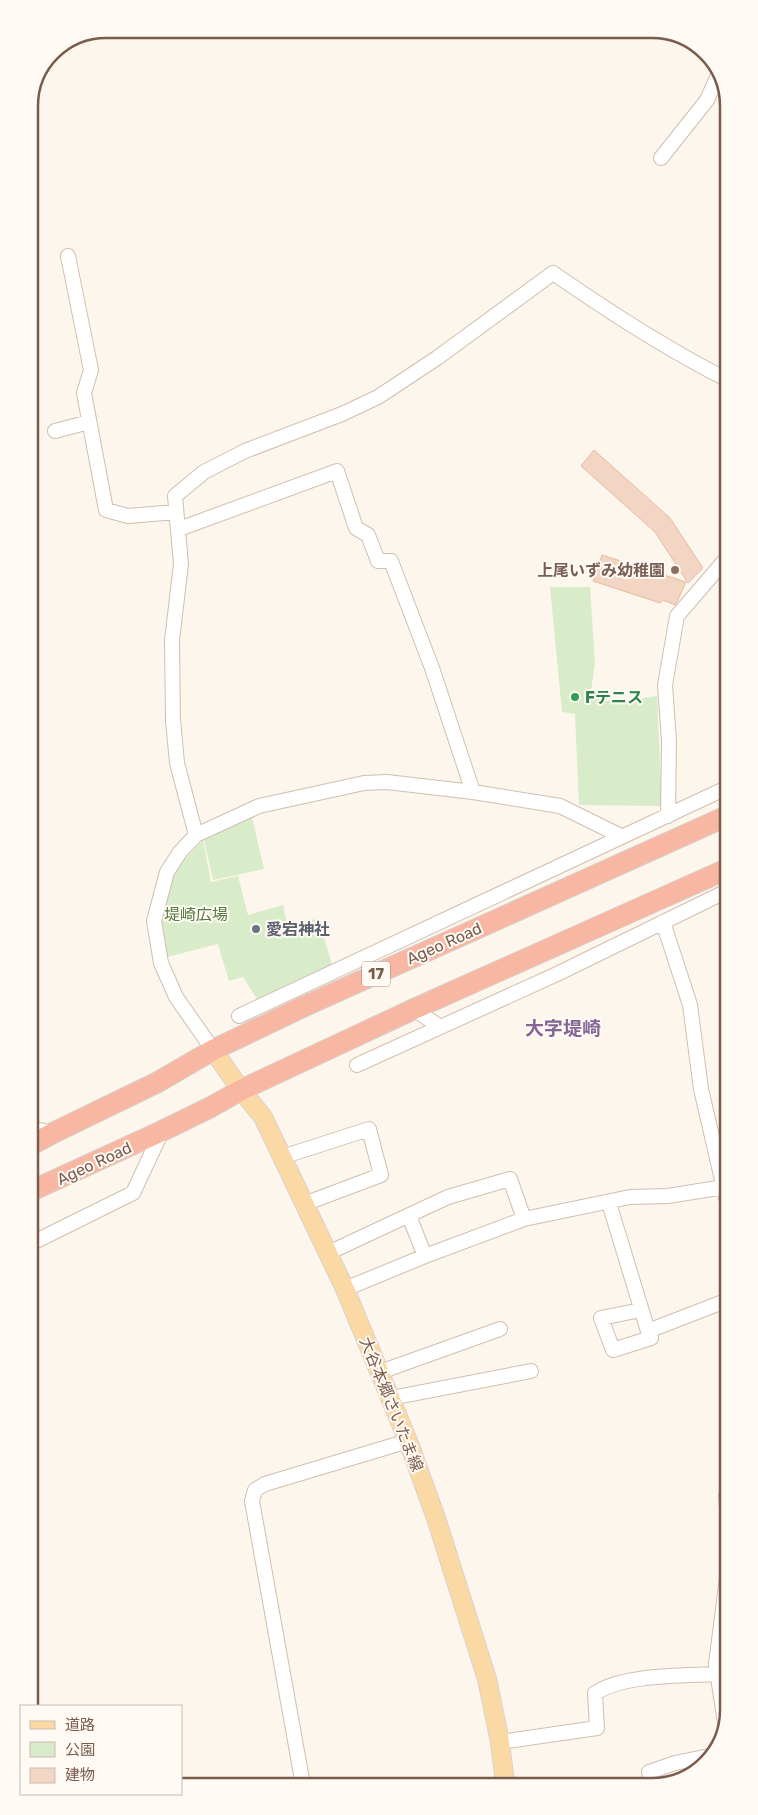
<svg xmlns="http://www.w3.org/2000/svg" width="758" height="1815" font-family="Rubik,'Noto Sans JP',sans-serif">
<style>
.green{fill:#d8ecc9}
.building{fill:#f3d5c3;stroke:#e6bba3}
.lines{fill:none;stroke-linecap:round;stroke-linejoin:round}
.minor-casing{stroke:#d1beb0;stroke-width:16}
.major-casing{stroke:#dad1cd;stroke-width:20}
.highway-casing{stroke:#dad1cd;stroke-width:22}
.minor{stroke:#fff;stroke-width:14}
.major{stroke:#fbd9a5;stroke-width:18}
.highway{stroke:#f7b7a3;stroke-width:20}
.education-dot{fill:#8d6e63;stroke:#fffaf3;stroke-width:2}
.leisure-dot{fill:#2e9e5b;stroke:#fffaf3;stroke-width:2}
.worship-dot{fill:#6b7280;stroke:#fffaf3;stroke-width:2}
.labels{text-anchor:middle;stroke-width:4;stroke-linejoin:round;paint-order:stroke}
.shield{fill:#fffaf3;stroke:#a28b7f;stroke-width:1}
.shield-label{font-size:15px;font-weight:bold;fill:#7a5c4d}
.education-label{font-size:16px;font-weight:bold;fill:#785e54;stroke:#fffaf3;text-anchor:end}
.leisure-label{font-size:16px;font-weight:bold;fill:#27864d;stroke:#fffaf3;text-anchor:start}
.park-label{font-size:16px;fill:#537a41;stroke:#fffaf3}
.worship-label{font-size:16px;font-weight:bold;fill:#5b616d;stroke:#fffaf3;text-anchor:start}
.street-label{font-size:16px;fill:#7a5c4d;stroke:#fffaf3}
.quarter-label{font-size:19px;font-weight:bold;fill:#846695;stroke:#fffaf3}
.rim{fill:none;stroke:#7a5c4d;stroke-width:2.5}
</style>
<rect width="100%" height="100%" fill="#fdf6ec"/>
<path class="green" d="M 550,587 L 590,587 L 595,663 L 590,698 L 617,702 L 657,696 L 662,806 L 579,805 L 575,714 L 562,712 Z
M 252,817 L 264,869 L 213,880 L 204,840 Z
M 203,840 L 211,882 L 238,876 L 248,915 L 283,905 L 288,928 L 318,918 L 332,964 L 258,1001 L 243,977 L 229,981 L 218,944 L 167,957 L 162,939 L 160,914 L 172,873 Z"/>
<path class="building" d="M 594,450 L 670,518 L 703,568 L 688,583 L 655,532 L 581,466 Z
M 602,555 L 686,582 L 677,602 L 675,605 L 663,600 L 660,603 L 593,581 Z"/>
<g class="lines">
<defs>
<path id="minor" d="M 661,158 L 707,100 L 719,73
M 68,256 L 91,370 L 84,393 L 106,510 L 128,516 L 176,512
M 55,431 L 89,422
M 179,529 L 337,471 L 356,528 L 368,535 L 378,561 L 391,561 L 432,668 L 473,792
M 668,816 L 669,741 L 665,685 L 677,616 L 726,559
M 196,835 L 177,763 L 173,720 L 172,640 L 181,564 L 175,496 L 204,472 L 245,451 L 342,414 L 378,397 L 437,358 L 553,273 C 608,311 666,349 726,379
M 663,922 L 690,1005 L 701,1089 L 728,1206
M 414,1009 L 440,1027
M 239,1016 L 722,790 L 727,796
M 213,1050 L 176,997 L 161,963 L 154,921 L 167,872 L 180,852 L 196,835 L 259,806 L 364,783 L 387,782 L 473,792 L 560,806 L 621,836
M 357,1065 L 557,974 L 727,891
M 31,1128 L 53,1133
M 282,1157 L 369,1129 L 381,1175 L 304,1204
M 609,1203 L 648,1331 L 728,1300
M 409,1216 L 425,1256
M 32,1243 L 133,1193 L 162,1131
M 328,1253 L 448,1197 L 510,1179 L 524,1219
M 345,1289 L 425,1256 L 524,1219 L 630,1197 L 668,1196 L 724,1187
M 641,1310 L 601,1318 L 613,1350 L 651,1338 L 648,1331
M 380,1372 L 500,1329
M 391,1398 L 531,1371
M 729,1495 L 726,1496 L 729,1535
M 725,1723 L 716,1664 L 729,1562
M 500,1742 L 597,1728 L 595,1693 C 626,1674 681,1676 718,1674
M 651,1782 L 649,1772 L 675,1763 L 714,1755
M 303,1785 L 252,1501 L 255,1490 L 265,1484 L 408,1441"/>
<path id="major" d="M 213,1050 L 241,1090 L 263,1117 L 345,1289 L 408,1441 L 436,1518 L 487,1679 L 500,1742 L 505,1783"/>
<path id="highway" d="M 31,1145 L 53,1133 L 158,1082 L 213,1050 L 305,1006 L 727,816
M 31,1191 L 162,1131 L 211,1107 L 241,1090 L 414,1009 L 727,869"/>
</defs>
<use href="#minor" class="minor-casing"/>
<use href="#major" class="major-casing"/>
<use href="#highway" class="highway-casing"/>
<use href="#minor" class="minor"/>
<use href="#major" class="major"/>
<use href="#highway" class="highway"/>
</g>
<circle class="education-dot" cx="675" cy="570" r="5"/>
<circle class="leisure-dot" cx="575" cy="697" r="5"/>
<circle class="worship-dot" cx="256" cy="929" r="5"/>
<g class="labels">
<rect class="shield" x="362" y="961.5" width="28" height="25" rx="4"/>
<g class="shield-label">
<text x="376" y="979">17</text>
</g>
<g class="education-label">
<text x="665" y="576">上尾いずみ幼稚園</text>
</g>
<g class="leisure-label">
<text x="585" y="703">Fテニス</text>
</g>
<g class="park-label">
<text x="196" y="920">堤崎広場</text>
</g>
<g class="worship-label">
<text x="266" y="935">愛宕神社</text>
</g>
<g class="street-label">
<text transform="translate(444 943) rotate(-24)" y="6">Ageo Road</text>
<text transform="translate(94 1163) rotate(-25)" y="6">Ageo Road</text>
<text transform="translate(392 1404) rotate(68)" y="6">大谷本郷さいたま線</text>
</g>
<g class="quarter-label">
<text x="563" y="1035">大字堤崎</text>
</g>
</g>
<path d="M0 0H758V1815H0ZM106 38H652A68 68 0 0 1 720 106V1710A68 68 0 0 1 652 1778H106A68 68 0 0 1 38 1710V106A68 68 0 0 1 106 38Z" fill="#fffaf3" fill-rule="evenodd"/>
<path class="rim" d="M106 38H652A68 68 0 0 1 720 106V1710A68 68 0 0 1 652 1778H106A68 68 0 0 1 38 1710V106A68 68 0 0 1 106 38Z"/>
<rect x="20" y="1705" width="162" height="90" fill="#fffaf3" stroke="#cabbb1"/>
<rect x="30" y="1721" width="25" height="8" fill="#fbd9a5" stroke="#cabbb1"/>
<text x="65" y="1730" font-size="15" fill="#7a5c4d">道路</text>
<rect x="30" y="1742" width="25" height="15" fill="#d8ecc9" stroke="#cabbb1"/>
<text x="65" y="1755" font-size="15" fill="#7a5c4d">公園</text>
<rect x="30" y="1768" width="25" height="15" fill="#f3d5c3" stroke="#cabbb1"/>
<text x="65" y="1780" font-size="15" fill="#7a5c4d">建物</text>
</svg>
